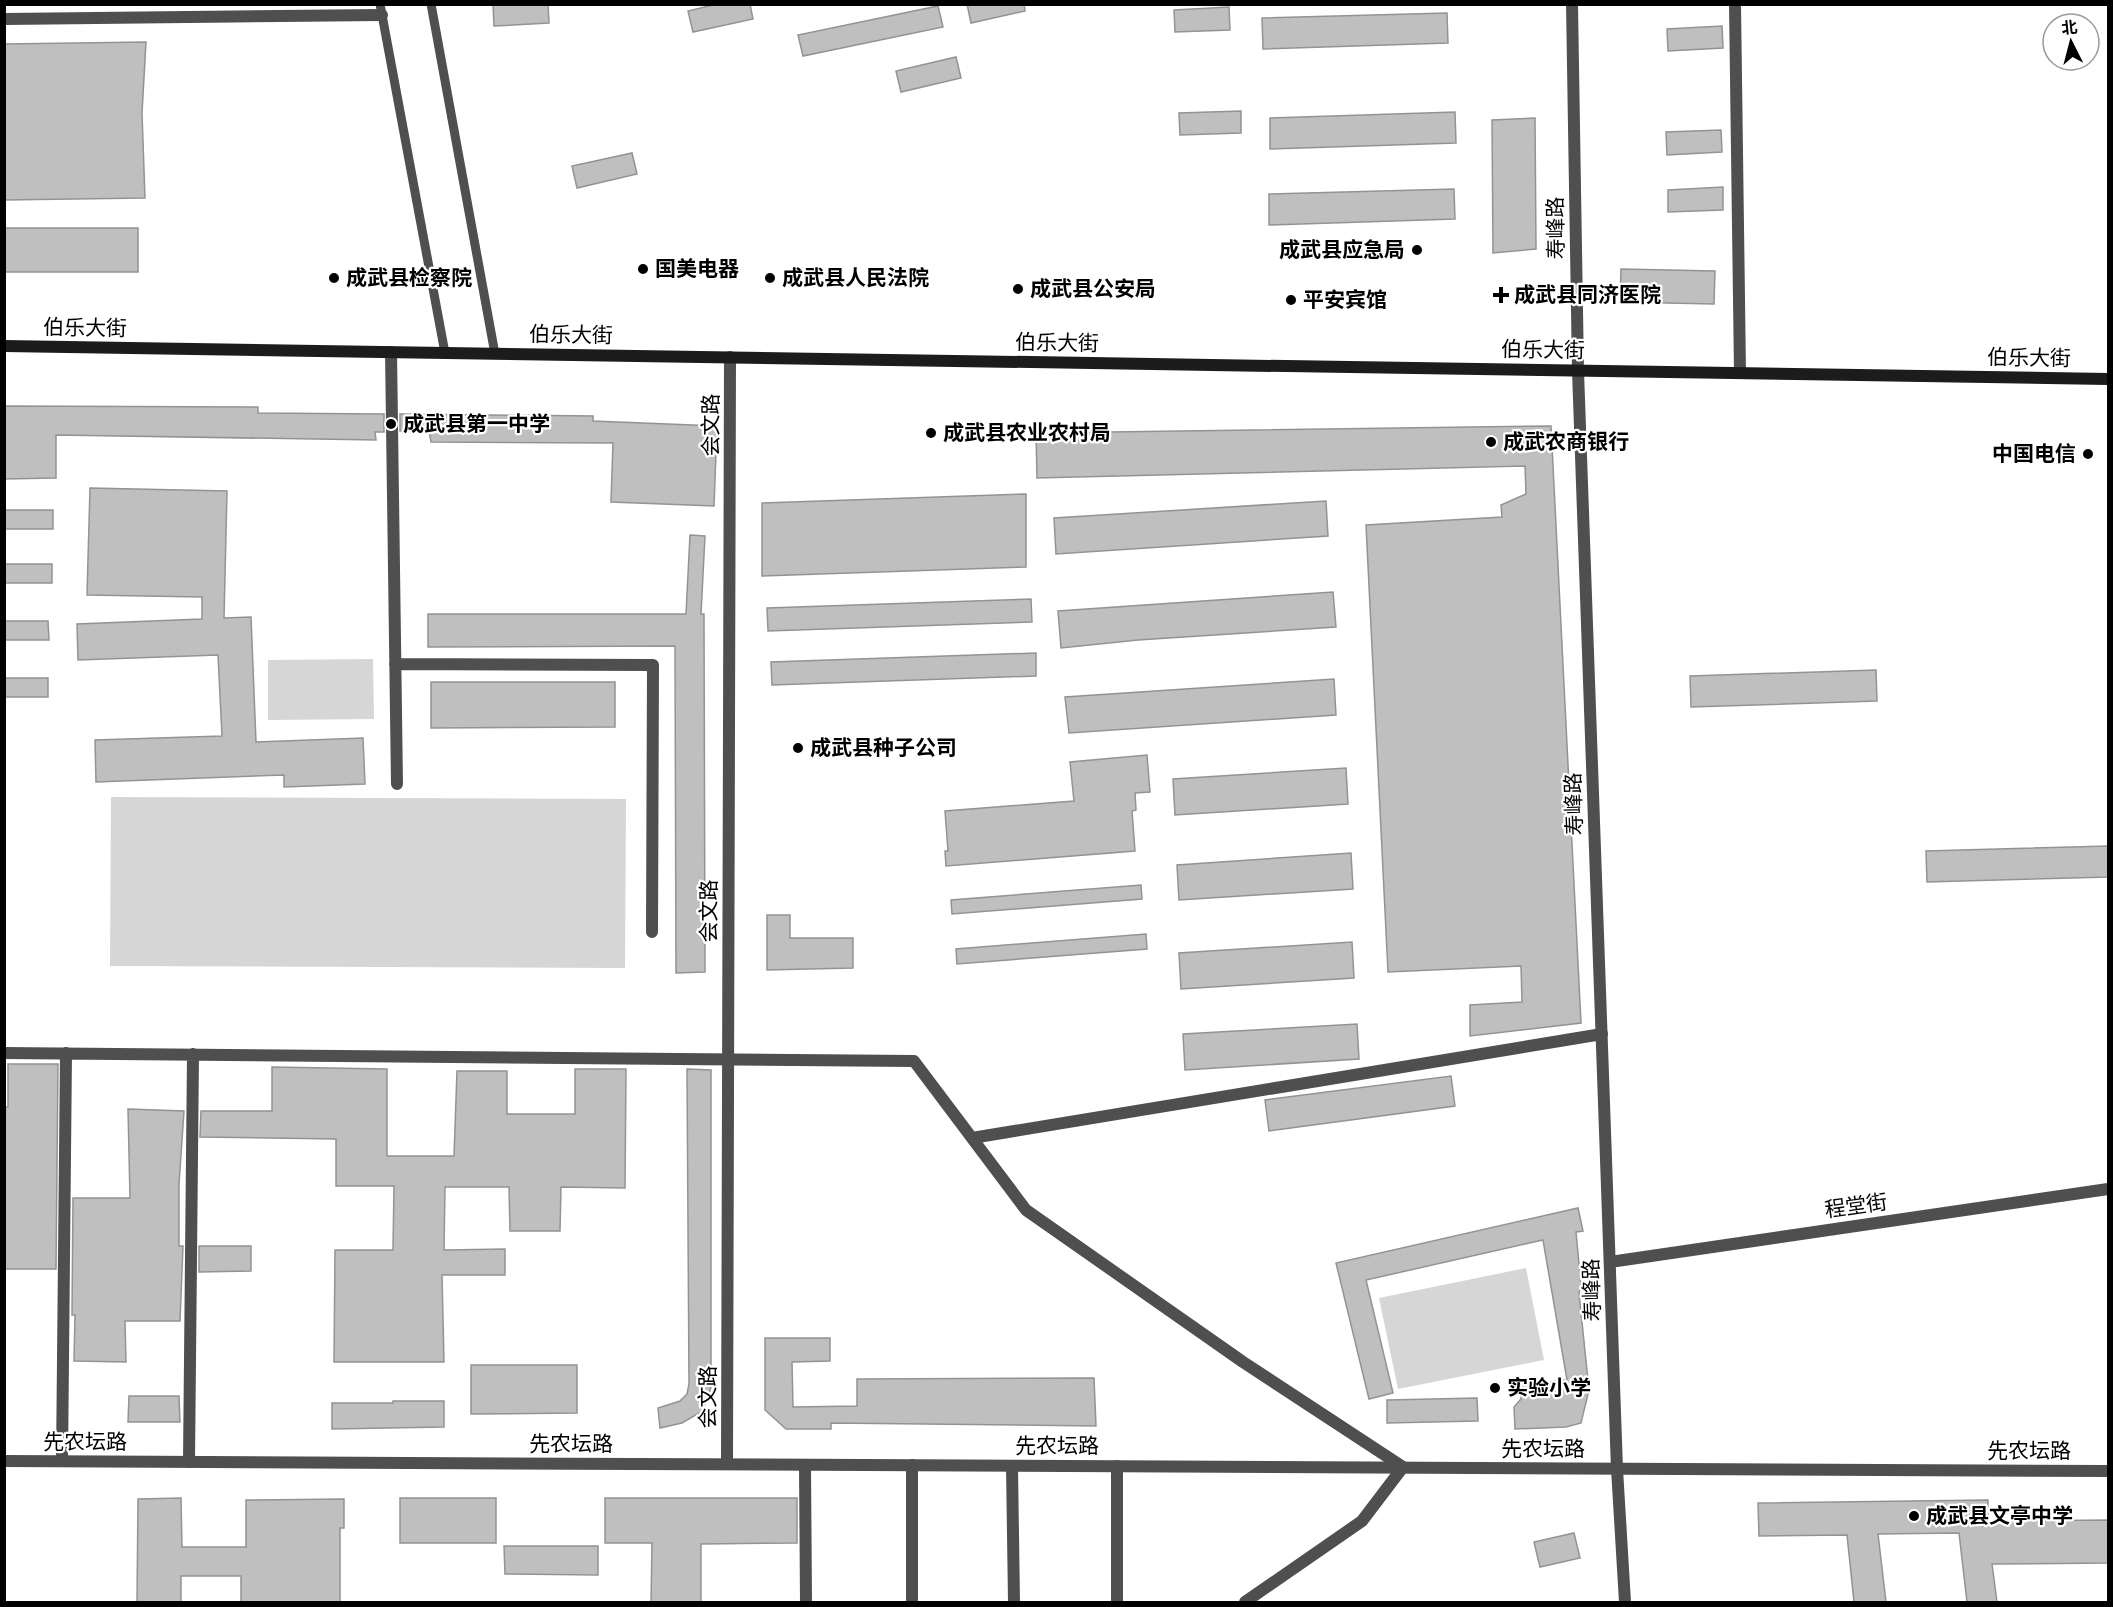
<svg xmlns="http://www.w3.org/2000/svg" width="2113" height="1607" font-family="Lato,'Noto Sans SC',sans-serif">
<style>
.green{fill:#d6d6d6}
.building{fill:#bfbfbf;stroke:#939393;stroke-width:1.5}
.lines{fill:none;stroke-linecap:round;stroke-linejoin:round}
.service{stroke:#4f4f4f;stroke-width:9}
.minor{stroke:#4f4f4f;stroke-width:12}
.tertiary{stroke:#4f4f4f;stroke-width:12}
.secondary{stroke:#1c1c1c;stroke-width:12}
.poi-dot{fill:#000;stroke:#fff;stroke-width:2}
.labels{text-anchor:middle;stroke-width:4.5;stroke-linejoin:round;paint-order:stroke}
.street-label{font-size:21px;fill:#000;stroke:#fff}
.poi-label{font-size:21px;font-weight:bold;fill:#000;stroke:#fff;text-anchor:start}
</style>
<rect width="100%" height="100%" fill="#fff"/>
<path class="green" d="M 373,659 L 374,719 L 268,720 L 268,660 Z
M 111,797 L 626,799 L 625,968 L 110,966 Z
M 1526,1268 L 1544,1360 L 1398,1389 L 1379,1298 Z"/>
<path class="building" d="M 493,4 L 548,4 L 549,23 L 494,26 Z
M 717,4 L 750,4 L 753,19 L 693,32 L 688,11 Z
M 967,4 L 1024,4 L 1025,11 L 971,23 Z
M 938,6 L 943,27 L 803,56 L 798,35 Z
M 1229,7 L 1230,30 L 1175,32 L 1174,10 Z
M 1447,13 L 1448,43 L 1263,49 L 1262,18 Z
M 1722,26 L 1723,48 L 1668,51 L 1667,29 Z
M 146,42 L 142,113 L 145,198 L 4,200 L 4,44 Z
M 956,57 L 961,78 L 901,92 L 896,71 Z
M 1241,111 L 1241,133 L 1180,135 L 1179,113 Z
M 1455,112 L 1456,143 L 1270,149 L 1270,118 Z
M 1535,118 L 1536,249 L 1493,253 L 1492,120 Z
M 1721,130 L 1722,152 L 1667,155 L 1666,132 Z
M 632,153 L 637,174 L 577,188 L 572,166 Z
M 1723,187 L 1723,210 L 1668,212 L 1668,190 Z
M 1454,189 L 1455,219 L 1269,225 L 1269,194 Z
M 4,228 L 138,228 L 138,272 L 4,272 Z
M 1621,269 L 1715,271 L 1714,304 L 1620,302 Z
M 4,406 L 258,407 L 258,413 L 384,414 L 384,432 L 375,432 L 376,440 L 56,435 L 56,478 L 4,479 Z
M 400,414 L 593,416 L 593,421 L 717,426 L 714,506 L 611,502 L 613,443 L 431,442 L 429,431 L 400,431 Z
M 1551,426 L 1581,1023 L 1470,1036 L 1470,1005 L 1522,1002 L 1521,966 L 1388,972 L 1366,525 L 1502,517 L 1501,505 L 1526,494 L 1525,466 L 1037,478 L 1036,433 Z
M 90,488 L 227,491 L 224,618 L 251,617 L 256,742 L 363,738 L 365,784 L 284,787 L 284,775 L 96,782 L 95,740 L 222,736 L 218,655 L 78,660 L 77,624 L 202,619 L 202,597 L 87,595 Z
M 1026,494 L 1026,567 L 762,576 L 762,503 Z
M 1326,501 L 1328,536 L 1056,554 L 1054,518 Z
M 4,510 L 53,510 L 53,529 L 4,529 Z
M 690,535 L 705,536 L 701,614 L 704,614 L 705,972 L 676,973 L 675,646 L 428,647 L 428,614 L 686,614 Z
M 4,564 L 52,564 L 52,583 L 4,583 Z
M 1333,592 L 1336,627 L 1138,640 L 1061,648 L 1058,611 Z
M 1031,599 L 1032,622 L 768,631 L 767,608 Z
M 4,621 L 48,621 L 49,640 L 4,640 Z
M 1036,653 L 1036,676 L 772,685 L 771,662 Z
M 1876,670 L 1877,701 L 1691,707 L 1690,676 Z
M 4,678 L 48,678 L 48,697 L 4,697 Z
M 1334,679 L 1336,715 L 1069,733 L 1065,697 Z
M 431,682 L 615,682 L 615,727 L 431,728 Z
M 1147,755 L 1150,792 L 1135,793 L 1136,810 L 1132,811 L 1135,851 L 946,866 L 945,851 L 948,851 L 945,811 L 1074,801 L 1070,762 Z
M 1346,768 L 1348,804 L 1175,815 L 1173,779 Z
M 2109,846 L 2109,877 L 1927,882 L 1926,851 Z
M 1351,853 L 1353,889 L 1179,900 L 1177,865 Z
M 1141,885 L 1142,899 L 952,914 L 951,900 Z
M 767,915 L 790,915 L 790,938 L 853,938 L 853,968 L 767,970 Z
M 1146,934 L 1147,949 L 957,964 L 956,949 Z
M 1352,942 L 1354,978 L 1181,989 L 1179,953 Z
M 1357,1024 L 1359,1059 L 1185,1070 L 1183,1034 Z
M 8,1064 L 58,1064 L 56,1269 L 4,1269 L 5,1107 L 8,1107 Z
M 272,1067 L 387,1069 L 387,1156 L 454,1156 L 457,1071 L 507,1071 L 507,1114 L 575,1114 L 575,1069 L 626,1069 L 625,1188 L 561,1187 L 560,1231 L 510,1231 L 509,1187 L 445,1187 L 444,1250 L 505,1249 L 505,1275 L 442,1275 L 444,1362 L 334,1362 L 335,1250 L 393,1250 L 394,1186 L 336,1186 L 336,1139 L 200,1137 L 201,1111 L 272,1111 Z
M 687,1069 L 711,1070 L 711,1387 L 707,1401 L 701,1412 L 682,1423 L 660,1428 L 658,1408 L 680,1401 L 687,1394 L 689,1384 Z
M 1451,1076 L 1455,1106 L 1269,1131 L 1265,1100 Z
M 128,1109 L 184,1111 L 179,1184 L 179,1246 L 183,1246 L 180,1321 L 125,1321 L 126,1362 L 74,1361 L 75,1315 L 72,1315 L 73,1198 L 130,1198 Z
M 1578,1208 L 1583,1231 L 1576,1232 L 1581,1285 L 1579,1293 L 1589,1390 L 1581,1423 L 1566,1427 L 1515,1429 L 1514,1407 L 1521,1399 L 1520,1385 L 1567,1380 L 1543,1240 L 1366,1280 L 1393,1393 L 1369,1399 L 1336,1263 Z
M 199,1246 L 251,1246 L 251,1271 L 199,1272 Z
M 765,1338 L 830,1338 L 830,1361 L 792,1362 L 793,1407 L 857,1406 L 857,1379 L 1094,1378 L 1096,1426 L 831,1423 L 831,1429 L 786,1429 L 765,1410 Z
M 471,1365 L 577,1365 L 577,1413 L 471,1414 Z
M 129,1396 L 179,1396 L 180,1422 L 128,1422 Z
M 1477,1398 L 1478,1421 L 1387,1423 L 1387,1400 Z
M 393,1401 L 444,1401 L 444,1427 L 332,1429 L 332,1403 L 393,1403 Z
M 181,1498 L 182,1547 L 246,1547 L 246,1500 L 344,1499 L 344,1528 L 340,1528 L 340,1602 L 241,1602 L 241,1576 L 181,1576 L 181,1602 L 137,1602 L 138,1499 Z
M 400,1498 L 496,1498 L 496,1543 L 400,1543 Z
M 605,1498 L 797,1498 L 797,1543 L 701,1544 L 701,1602 L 651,1602 L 652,1543 L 605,1543 Z
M 1988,1500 L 1988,1521 L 2109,1520 L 2109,1563 L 1992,1564 L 1997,1602 L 1967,1602 L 1959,1533 L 1878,1534 L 1886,1602 L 1854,1602 L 1847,1535 L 1759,1536 L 1758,1503 Z
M 1574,1533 L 1580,1558 L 1540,1567 L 1534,1542 Z
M 504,1546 L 598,1546 L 598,1575 L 505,1574 Z"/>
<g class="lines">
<path class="service" d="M 380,4 L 445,353
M 431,4 L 495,354"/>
<path class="minor" d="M 1735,4 L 1740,373
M 4,19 L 382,15
M 391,352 L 397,784
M 395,664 L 653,665 L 652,932
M 4,1053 L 914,1061 L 1026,1210 L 1243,1362 L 1403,1467 L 1362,1521 L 1245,1602
M 972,1138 L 1602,1034
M 1610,1262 L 2108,1189
M 62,1461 L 66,1053
M 189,1462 L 193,1054
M 805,1465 L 806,1602
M 912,1465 L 912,1602
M 1012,1466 L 1014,1602
M 1117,1602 L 1117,1466"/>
<path class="tertiary" d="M 1572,4 L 1578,371 L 1617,1469 L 1625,1602
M 4,1461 L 2108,1471
M 727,1464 L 730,357"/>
<path class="secondary" d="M 4,346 L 2108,379"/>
</g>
<g class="poi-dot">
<circle cx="1417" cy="250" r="6"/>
<circle cx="643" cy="269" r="6"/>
<circle cx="334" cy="278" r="6"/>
<circle cx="770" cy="278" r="6"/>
<circle cx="1018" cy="289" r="6"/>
<path d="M1498 286h6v6h6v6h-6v6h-6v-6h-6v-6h6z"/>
<circle cx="1291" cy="300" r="6"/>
<circle cx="391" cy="424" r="6"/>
<circle cx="931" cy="433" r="6"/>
<circle cx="1491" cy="442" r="6"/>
<circle cx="2088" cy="454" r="6"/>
<circle cx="798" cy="748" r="6"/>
<circle cx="1495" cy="1388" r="6"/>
<circle cx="1914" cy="1516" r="6"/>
</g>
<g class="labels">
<g class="street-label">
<text transform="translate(1556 228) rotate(-91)" y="7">寿峰路</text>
<text transform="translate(85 328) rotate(1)" y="7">伯乐大街</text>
<text transform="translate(571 335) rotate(1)" y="7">伯乐大街</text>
<text transform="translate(1057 343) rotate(1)" y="7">伯乐大街</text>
<text transform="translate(1543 350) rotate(1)" y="7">伯乐大街</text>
<text transform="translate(2029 358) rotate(1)" y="7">伯乐大街</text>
<text transform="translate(711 425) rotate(-90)" y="7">会文路</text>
<text transform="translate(1574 804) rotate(-92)" y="7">寿峰路</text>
<text transform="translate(709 911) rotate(-90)" y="7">会文路</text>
<text transform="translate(1856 1206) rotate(-8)" y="7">程堂街</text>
<text transform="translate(1592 1290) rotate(-92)" y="7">寿峰路</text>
<text transform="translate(708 1397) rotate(-90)" y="7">会文路</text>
<text x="85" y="1449">先农坛路</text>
<text x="571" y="1451">先农坛路</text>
<text x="1057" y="1453">先农坛路</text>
<text x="1543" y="1456">先农坛路</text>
<text x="2029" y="1458">先农坛路</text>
</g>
<g class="poi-label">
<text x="1405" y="257" text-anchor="end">成武县应急局</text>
<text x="655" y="276">国美电器</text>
<text x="346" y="285">成武县检察院</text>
<text x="782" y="285">成武县人民法院</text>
<text x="1030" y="296">成武县公安局</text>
<text x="1514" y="302">成武县同济医院</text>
<text x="1303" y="307">平安宾馆</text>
<text x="403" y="431">成武县第一中学</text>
<text x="943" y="440">成武县农业农村局</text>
<text x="1503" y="449">成武农商银行</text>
<text x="2076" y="461" text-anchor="end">中国电信</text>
<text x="810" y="755">成武县种子公司</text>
<text x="1507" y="1395">实验小学</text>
<text x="1926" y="1523">成武县文亭中学</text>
</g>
</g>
<rect width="2113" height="1607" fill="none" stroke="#000000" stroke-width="12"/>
<g transform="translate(2071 42) rotate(354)"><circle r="28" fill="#ffffff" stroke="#999999" stroke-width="1.5"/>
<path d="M0-4.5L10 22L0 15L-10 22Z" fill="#000000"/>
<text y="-9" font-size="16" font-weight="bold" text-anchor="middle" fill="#000000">北</text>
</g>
</svg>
